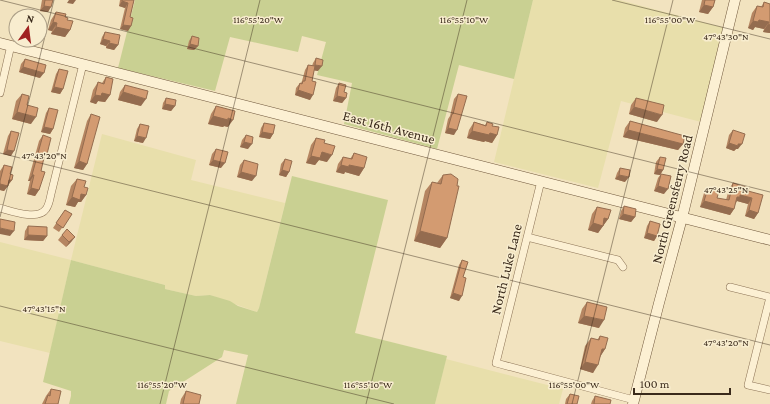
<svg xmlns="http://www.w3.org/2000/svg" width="770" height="404" font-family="'Crimson Pro',serif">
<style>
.farmland{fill:#e8dfab}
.green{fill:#c9d092}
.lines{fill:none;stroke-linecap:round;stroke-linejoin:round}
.street-casing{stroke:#8c7356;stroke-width:8}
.secondary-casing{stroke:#6d5439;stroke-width:11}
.street{stroke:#fcf0d3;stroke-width:7}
.secondary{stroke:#fcf0d3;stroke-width:10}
.wall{fill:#b58561}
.shaded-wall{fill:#946c4f}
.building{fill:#d39b71;stroke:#946c4f}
.ticks{fill:none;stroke:#3a2a1b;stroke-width:1;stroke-opacity:0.45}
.labels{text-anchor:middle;stroke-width:3;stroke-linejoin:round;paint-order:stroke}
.street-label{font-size:14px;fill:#3a2a1b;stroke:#f8edcf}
.ticks-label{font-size:10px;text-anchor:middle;fill:#3a2a1b;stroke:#f8edcf;stroke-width:3;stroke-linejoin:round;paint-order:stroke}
</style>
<rect width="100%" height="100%" fill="#f2e3bf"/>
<path class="farmland" d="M 533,0 L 619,0 L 725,28 L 701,122 L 621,101 L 598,188 L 494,162 Z
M 102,134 L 196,160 L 191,180 L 285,203 L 259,308 L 257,312 L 210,295 L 196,296 L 165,289 L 165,285 L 71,260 L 50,353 L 0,341 L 0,242 L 71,260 Z
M 446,359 L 563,389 L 559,404 L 435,404 Z"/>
<path class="green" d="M 135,0 L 533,0 L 514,79 L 459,65 L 437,149 L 344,124 L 352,83 L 317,75 L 326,42 L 302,36 L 298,52 L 230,37 L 215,91 L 118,68 Z
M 292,176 L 388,200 L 355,333 L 447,356 L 435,404 L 236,404 L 248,355 L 224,350 L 222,357 L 169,391 L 166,404 L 69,404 L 71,396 L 71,391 L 43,382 L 71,260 L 165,285 L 165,289 L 196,296 L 210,295 L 230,301 L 238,306 L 257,312 L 259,308 Z"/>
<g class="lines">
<defs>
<path id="street" d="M 0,93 L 11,45
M 541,181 L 496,363 L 634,400
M 0,208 C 11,211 38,221 46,209 C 49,205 50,199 51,194 L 83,64
M 527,237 L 618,260 L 623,267
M 730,287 L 770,297
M 770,297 L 748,385 L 770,390"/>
<path id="secondary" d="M 0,43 L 770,240
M 633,404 L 659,303 L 682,218 L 735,0"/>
</defs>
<use href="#street" class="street-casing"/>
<use href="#secondary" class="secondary-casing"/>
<use href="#street" class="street"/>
<use href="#secondary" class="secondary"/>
</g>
<path class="wall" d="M 42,0 L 53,0 L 48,12 L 40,11 Z
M 120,0 L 134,0 L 130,17 L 131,26 L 128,31 L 120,29 L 125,8 L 119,6 Z
M 702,0 L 715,0 L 713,7 L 708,14 L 699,12 Z
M 764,2 L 770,4 L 770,33 L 763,32 L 764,29 L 755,27 L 753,30 L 748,28 L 752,13 L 757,6 L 761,7 Z
M 56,12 L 65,17 L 67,20 L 70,30 L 65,37 L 51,34 L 52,31 L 48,30 L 51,20 Z
M 105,32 L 118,45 L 114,50 L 106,48 L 106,46 L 100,44 L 102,37 Z
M 192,36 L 198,46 L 194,50 L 187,49 L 189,41 Z
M 316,58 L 318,71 L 314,70 L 312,81 L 310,100 L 295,95 L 296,88 L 300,83 L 301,83 L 302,81 L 305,70 L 308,65 L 312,66 L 313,63 Z
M 25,59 L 40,78 L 19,72 L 21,64 Z
M 59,69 L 63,89 L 60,94 L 51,92 L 56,74 Z
M 106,77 L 110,95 L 105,102 L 98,101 L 96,104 L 90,102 L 93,90 L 98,82 L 102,83 Z
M 339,83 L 344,92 L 346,98 L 342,103 L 333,101 L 336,88 Z
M 125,85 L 141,106 L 118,100 L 120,92 Z
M 22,94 L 27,105 L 31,124 L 12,119 L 16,101 Z
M 458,94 L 454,135 L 445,133 L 448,119 L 450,116 L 454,99 Z
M 166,98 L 175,106 L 171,111 L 162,109 L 163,103 Z
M 636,98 L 657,122 L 629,114 L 631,105 Z
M 216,106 L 228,127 L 224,126 L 223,127 L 208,124 L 211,114 Z
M 49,108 L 53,129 L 50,134 L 41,132 L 46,113 Z
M 91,114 L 87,164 L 83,170 L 74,168 L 87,121 Z
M 630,121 L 683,144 L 678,150 L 623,137 L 625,128 Z
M 474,122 L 485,125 L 487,122 L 492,126 L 497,135 L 492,143 L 485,141 L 484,142 L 467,138 L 469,130 Z
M 264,123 L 273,134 L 270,139 L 259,137 L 261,128 Z
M 140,124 L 143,143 L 134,141 L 137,129 Z
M 733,130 L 738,149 L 736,149 L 734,151 L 726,148 L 729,135 Z
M 11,131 L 11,156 L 3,154 L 8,136 Z
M 43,135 L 47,154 L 44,157 L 41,171 L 39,190 L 35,196 L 27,194 L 30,181 L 28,181 L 39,141 Z
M 246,135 L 248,149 L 240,147 L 242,140 Z
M 316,138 L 324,143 L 327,162 L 319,160 L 315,165 L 306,163 L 311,145 Z
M 216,149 L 221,168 L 209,165 L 212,154 Z
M 354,153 L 364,168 L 359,176 L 345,172 L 344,174 L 336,172 L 338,164 L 343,157 L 350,159 Z
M 660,157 L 663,170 L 660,175 L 654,174 L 656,162 Z
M 285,159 L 289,172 L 286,177 L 279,175 L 281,164 Z
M 244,160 L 252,181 L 237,177 L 240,165 Z
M 4,165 L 10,174 L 12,180 L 4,191 L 0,190 L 0,171 Z
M 620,168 L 625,182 L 615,179 L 617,173 Z
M 661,174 L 664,194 L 654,191 L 658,178 Z
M 443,175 L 447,238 L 440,248 L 414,241 L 425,191 L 432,182 L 437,183 Z
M 77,179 L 84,187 L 86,195 L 81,202 L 78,202 L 75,207 L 66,205 L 71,186 Z
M 733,183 L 748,191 L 758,213 L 754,219 L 745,216 L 748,204 L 737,201 L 735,203 L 734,209 L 730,215 L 700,207 L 704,193 L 708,188 L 717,198 L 726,200 L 729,189 Z
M 624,206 L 635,217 L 631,222 L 619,219 L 621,211 Z
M 597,207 L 608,219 L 598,233 L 588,230 L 592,214 Z
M 65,210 L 72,214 L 59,232 L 53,228 Z
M 650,221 L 657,236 L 654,241 L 644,238 L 647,226 Z
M 28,226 L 47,236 L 43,241 L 24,240 L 25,231 Z
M 62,235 L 75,237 L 71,242 L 66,247 L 58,240 Z
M 462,260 L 463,277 L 459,301 L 450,298 L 459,265 Z
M 587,302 L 599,328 L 578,323 L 582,309 Z
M 600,336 L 605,349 L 601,355 L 593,373 L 580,369 L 585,346 L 591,338 L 597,340 Z
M 51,389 L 58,404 L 42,404 L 46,396 Z
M 186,391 L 199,404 L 180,404 L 181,399 Z
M 570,394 L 577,404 L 565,404 L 566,399 Z
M 595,396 L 610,404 L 591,404 L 592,401 Z"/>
<path class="shaded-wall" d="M 69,0 L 76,0 L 73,4 L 67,3 Z
M 122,1 L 128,3 L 125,8 L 119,6 Z
M 704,5 L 713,7 L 708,14 L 699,12 Z
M 44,6 L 51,7 L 48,12 L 40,11 Z
M 759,20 L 769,22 L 764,29 L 755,27 L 753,30 L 748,28 L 753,21 Z
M 53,22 L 57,23 L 52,31 L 48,30 Z
M 768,24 L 770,25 L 770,33 L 763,32 Z
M 123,25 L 131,26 L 128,31 L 120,29 Z
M 56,27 L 70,30 L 65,37 L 51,34 Z
M 103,39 L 110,41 L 106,46 L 100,44 Z
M 109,43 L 118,45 L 114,50 L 106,48 Z
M 190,44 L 198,46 L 194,50 L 187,49 Z
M 315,65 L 322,66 L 318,71 L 311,70 Z
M 23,67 L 44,73 L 40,78 L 19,72 Z
M 54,87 L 63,89 L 60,94 L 51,92 Z
M 298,90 L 313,95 L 310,100 L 295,95 Z
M 123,92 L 146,99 L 141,106 L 118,100 Z
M 102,93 L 110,95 L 105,102 L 98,101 L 96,104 L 90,102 L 95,95 Z
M 337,96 L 346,98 L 342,103 L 333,101 Z
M 165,104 L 175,106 L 171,111 L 162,109 Z
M 634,107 L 662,115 L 657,122 L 629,114 Z
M 17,112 L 36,117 L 31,124 L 12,119 Z
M 213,116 L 228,118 L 233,120 L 228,127 L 224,126 L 223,127 L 208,124 Z
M 44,127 L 53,129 L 50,134 L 41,132 Z
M 448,128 L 457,130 L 454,135 L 445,133 Z
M 628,130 L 683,144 L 678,150 L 623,137 Z
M 472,131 L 490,133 L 497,135 L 492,143 L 485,141 L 484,142 L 467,138 Z
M 262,132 L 273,134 L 270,139 L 259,137 Z
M 137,136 L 146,138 L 143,143 L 134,141 Z
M 244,142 L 252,144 L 248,149 L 240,147 Z
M 729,143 L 738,144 L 742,144 L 738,149 L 736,149 L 734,151 L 726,148 Z
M 7,150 L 14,151 L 11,156 L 3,154 Z
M 322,152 L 332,155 L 327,162 L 319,160 L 315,165 L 306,163 L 311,156 Z
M 213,160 L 225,163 L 221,168 L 209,165 Z
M 79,161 L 87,164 L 83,170 L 74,168 Z
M 341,165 L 349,165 L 364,168 L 359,176 L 345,172 L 344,174 L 336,172 Z
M 657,169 L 663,170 L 660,175 L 654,174 Z
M 282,170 L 289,172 L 286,177 L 279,175 Z
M 241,172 L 256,176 L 252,181 L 237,177 Z
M 32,175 L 34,175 L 30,181 L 28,181 Z
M 619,175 L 629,177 L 625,182 L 615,179 Z
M 9,180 L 12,180 L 8,185 L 6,185 Z
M 0,184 L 8,186 L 4,191 L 0,190 Z
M 658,186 L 668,189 L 664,194 L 654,191 Z
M 31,188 L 39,190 L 35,196 L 27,194 Z
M 81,194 L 86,195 L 81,202 L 78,202 L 75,207 L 66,205 L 72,197 Z
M 740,195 L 752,198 L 748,204 L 737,201 L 736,203 L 737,197 Z
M 704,201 L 734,209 L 730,215 L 700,207 Z
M 749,210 L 758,213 L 754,219 L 745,216 Z
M 623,214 L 635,217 L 631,222 L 619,219 Z
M 604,218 L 608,219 L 598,233 L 588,230 L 593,223 Z
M 0,228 L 14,231 L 10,236 L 0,234 Z
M 420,231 L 447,238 L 440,248 L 414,241 Z
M 647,233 L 657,236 L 654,241 L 644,238 Z
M 28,235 L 47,236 L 43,241 L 24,240 Z
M 75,237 L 71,242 L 66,247 L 69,242 Z
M 453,293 L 462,296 L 459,301 L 450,298 Z
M 584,316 L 604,320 L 599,328 L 578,323 Z
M 602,349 L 605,349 L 600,357 Z
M 585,362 L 598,365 L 593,373 L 580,369 Z"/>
<path class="building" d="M 45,0 L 53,0 L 51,7 L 44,6 Z
M 122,0 L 134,0 L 130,17 L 133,18 L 131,26 L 123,25 L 128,3 L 122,1 Z
M 705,0 L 715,0 L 713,7 L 704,5 Z
M 764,2 L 770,4 L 770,25 L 768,24 L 769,22 L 759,20 L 758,22 L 753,21 L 757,6 L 763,7 Z
M 56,12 L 66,14 L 65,17 L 68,18 L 67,20 L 73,21 L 70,30 L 56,27 L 57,23 L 53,22 Z
M 105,32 L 120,35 L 118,45 L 109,43 L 110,41 L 103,39 Z
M 192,36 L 199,38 L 198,46 L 190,44 Z
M 316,58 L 323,60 L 322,66 L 315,65 Z
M 25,59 L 46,65 L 44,73 L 23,67 Z
M 308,65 L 315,66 L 312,81 L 316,82 L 313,95 L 298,90 L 300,83 L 302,84 L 303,81 L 305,81 Z
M 59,69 L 68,71 L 63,89 L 54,87 Z
M 106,77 L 113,79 L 110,95 L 102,93 L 101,96 L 95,95 L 98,82 L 104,84 Z
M 339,83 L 346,85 L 344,92 L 347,93 L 346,98 L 337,96 Z
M 125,85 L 148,91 L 146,99 L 123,92 Z
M 22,94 L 29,96 L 27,105 L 38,108 L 36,117 L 17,112 Z
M 458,94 L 467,96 L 457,130 L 448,128 L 452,114 L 453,114 Z
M 166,98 L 176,100 L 175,106 L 165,104 Z
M 636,98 L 664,105 L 662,115 L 634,107 Z
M 216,106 L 235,111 L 233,120 L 228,118 L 228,120 L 213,116 Z
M 49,108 L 58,110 L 53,129 L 44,127 Z
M 91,114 L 100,117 L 87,164 L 79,161 Z
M 630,121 L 685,136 L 683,144 L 628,130 Z
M 474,122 L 486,126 L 487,122 L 493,124 L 492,126 L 499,127 L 497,135 L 490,133 L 489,135 L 472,131 Z
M 264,123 L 275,125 L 273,134 L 262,132 Z
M 140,124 L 149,126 L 146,138 L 137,136 Z
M 733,130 L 745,134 L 742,144 L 738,144 L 738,146 L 729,143 Z
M 11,131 L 19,133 L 14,151 L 7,150 Z
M 43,135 L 51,138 L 47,154 L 45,153 L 41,171 L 45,172 L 39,190 L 31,188 L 34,175 L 32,175 Z
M 246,135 L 253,137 L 252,144 L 244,142 Z
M 316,138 L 325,140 L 324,143 L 335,146 L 332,155 L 322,152 L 320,158 L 311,156 Z
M 216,149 L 228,152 L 225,163 L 213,160 Z
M 354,153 L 367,157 L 364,168 L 349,165 L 349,167 L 341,165 L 343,157 L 352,159 Z
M 660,157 L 666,158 L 663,170 L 657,169 Z
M 285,159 L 292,161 L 289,172 L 282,170 Z
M 244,160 L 258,164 L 256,176 L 241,172 Z
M 4,165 L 12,167 L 10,174 L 13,175 L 12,180 L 9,180 L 8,186 L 0,184 L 0,181 Z
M 620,168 L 630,170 L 629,177 L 619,175 Z
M 451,174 L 458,179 L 457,186 L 459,186 L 447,238 L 420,231 L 432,182 L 441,184 L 443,175 Z
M 661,174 L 671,176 L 668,189 L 658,186 Z
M 77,179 L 86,181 L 84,187 L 88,188 L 86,195 L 81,194 L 80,200 L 72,197 Z
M 733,183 L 749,188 L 748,191 L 763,195 L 758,213 L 749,210 L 752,198 L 740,195 L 740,197 L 737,197 L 734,209 L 704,201 L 708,188 L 719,191 L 717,198 L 729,200 Z
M 624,206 L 636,209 L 635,217 L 623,214 Z
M 597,207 L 611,210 L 608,219 L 604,218 L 603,226 L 593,223 Z
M 65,210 L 72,214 L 63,228 L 56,223 Z
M 0,219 L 15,222 L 14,231 L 0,228 Z
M 650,221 L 660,224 L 657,236 L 647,233 Z
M 28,226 L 47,227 L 47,236 L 28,235 Z
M 67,229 L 75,237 L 69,242 L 62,235 Z
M 462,260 L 468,262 L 463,277 L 466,278 L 462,296 L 453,293 Z
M 587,302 L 607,307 L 604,320 L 584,316 Z
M 600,336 L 608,338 L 605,349 L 602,349 L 598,365 L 585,362 L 591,338 L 599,340 Z
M 51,389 L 61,391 L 58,404 L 45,404 L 48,395 L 50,396 Z
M 186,391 L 201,395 L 199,404 L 183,404 Z
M 570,394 L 579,396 L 577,404 L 567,404 Z
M 595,396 L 611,400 L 610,404 L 594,404 Z"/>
<path class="ticks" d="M 0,0 L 770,192M 612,0 L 770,39M 0,153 L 770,345M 0,217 L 54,0M 0,306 L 394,404M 160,404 L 260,0M 366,404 L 467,0M 572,404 L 673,0"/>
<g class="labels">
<g class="street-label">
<text transform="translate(389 127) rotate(15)" y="5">East 16th Avenue</text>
<text transform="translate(672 199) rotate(-76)" y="5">North Greensferry Road</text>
<text transform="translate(506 269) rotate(-76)" y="5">North Luke Lane</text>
</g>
</g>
<g class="ticks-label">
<text x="258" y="23">116°55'20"W</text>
<text x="464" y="23">116°55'10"W</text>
<text x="670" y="23">116°55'00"W</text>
<text x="726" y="40">47°43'30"N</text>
<text x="44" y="159">47°43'20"N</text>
<text x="726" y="193">47°43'25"N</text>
<text x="44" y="312">47°43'15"N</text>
<text x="726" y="346">47°43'20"N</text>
<text x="162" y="388">116°55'20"W</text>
<text x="368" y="388">116°55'10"W</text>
<text x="574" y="388">116°55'00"W</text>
</g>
<g transform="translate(28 28) rotate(14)"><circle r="19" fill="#f8edcf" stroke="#ac9f87"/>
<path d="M0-3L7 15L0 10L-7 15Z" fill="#a02120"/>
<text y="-6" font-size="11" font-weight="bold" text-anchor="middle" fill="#3a2a1b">N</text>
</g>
<path d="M634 388v6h96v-6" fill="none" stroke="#3a2a1b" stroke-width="2"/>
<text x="640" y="388" font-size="12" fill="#3a2a1b" stroke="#f8edcf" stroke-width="3" paint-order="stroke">100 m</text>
</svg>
